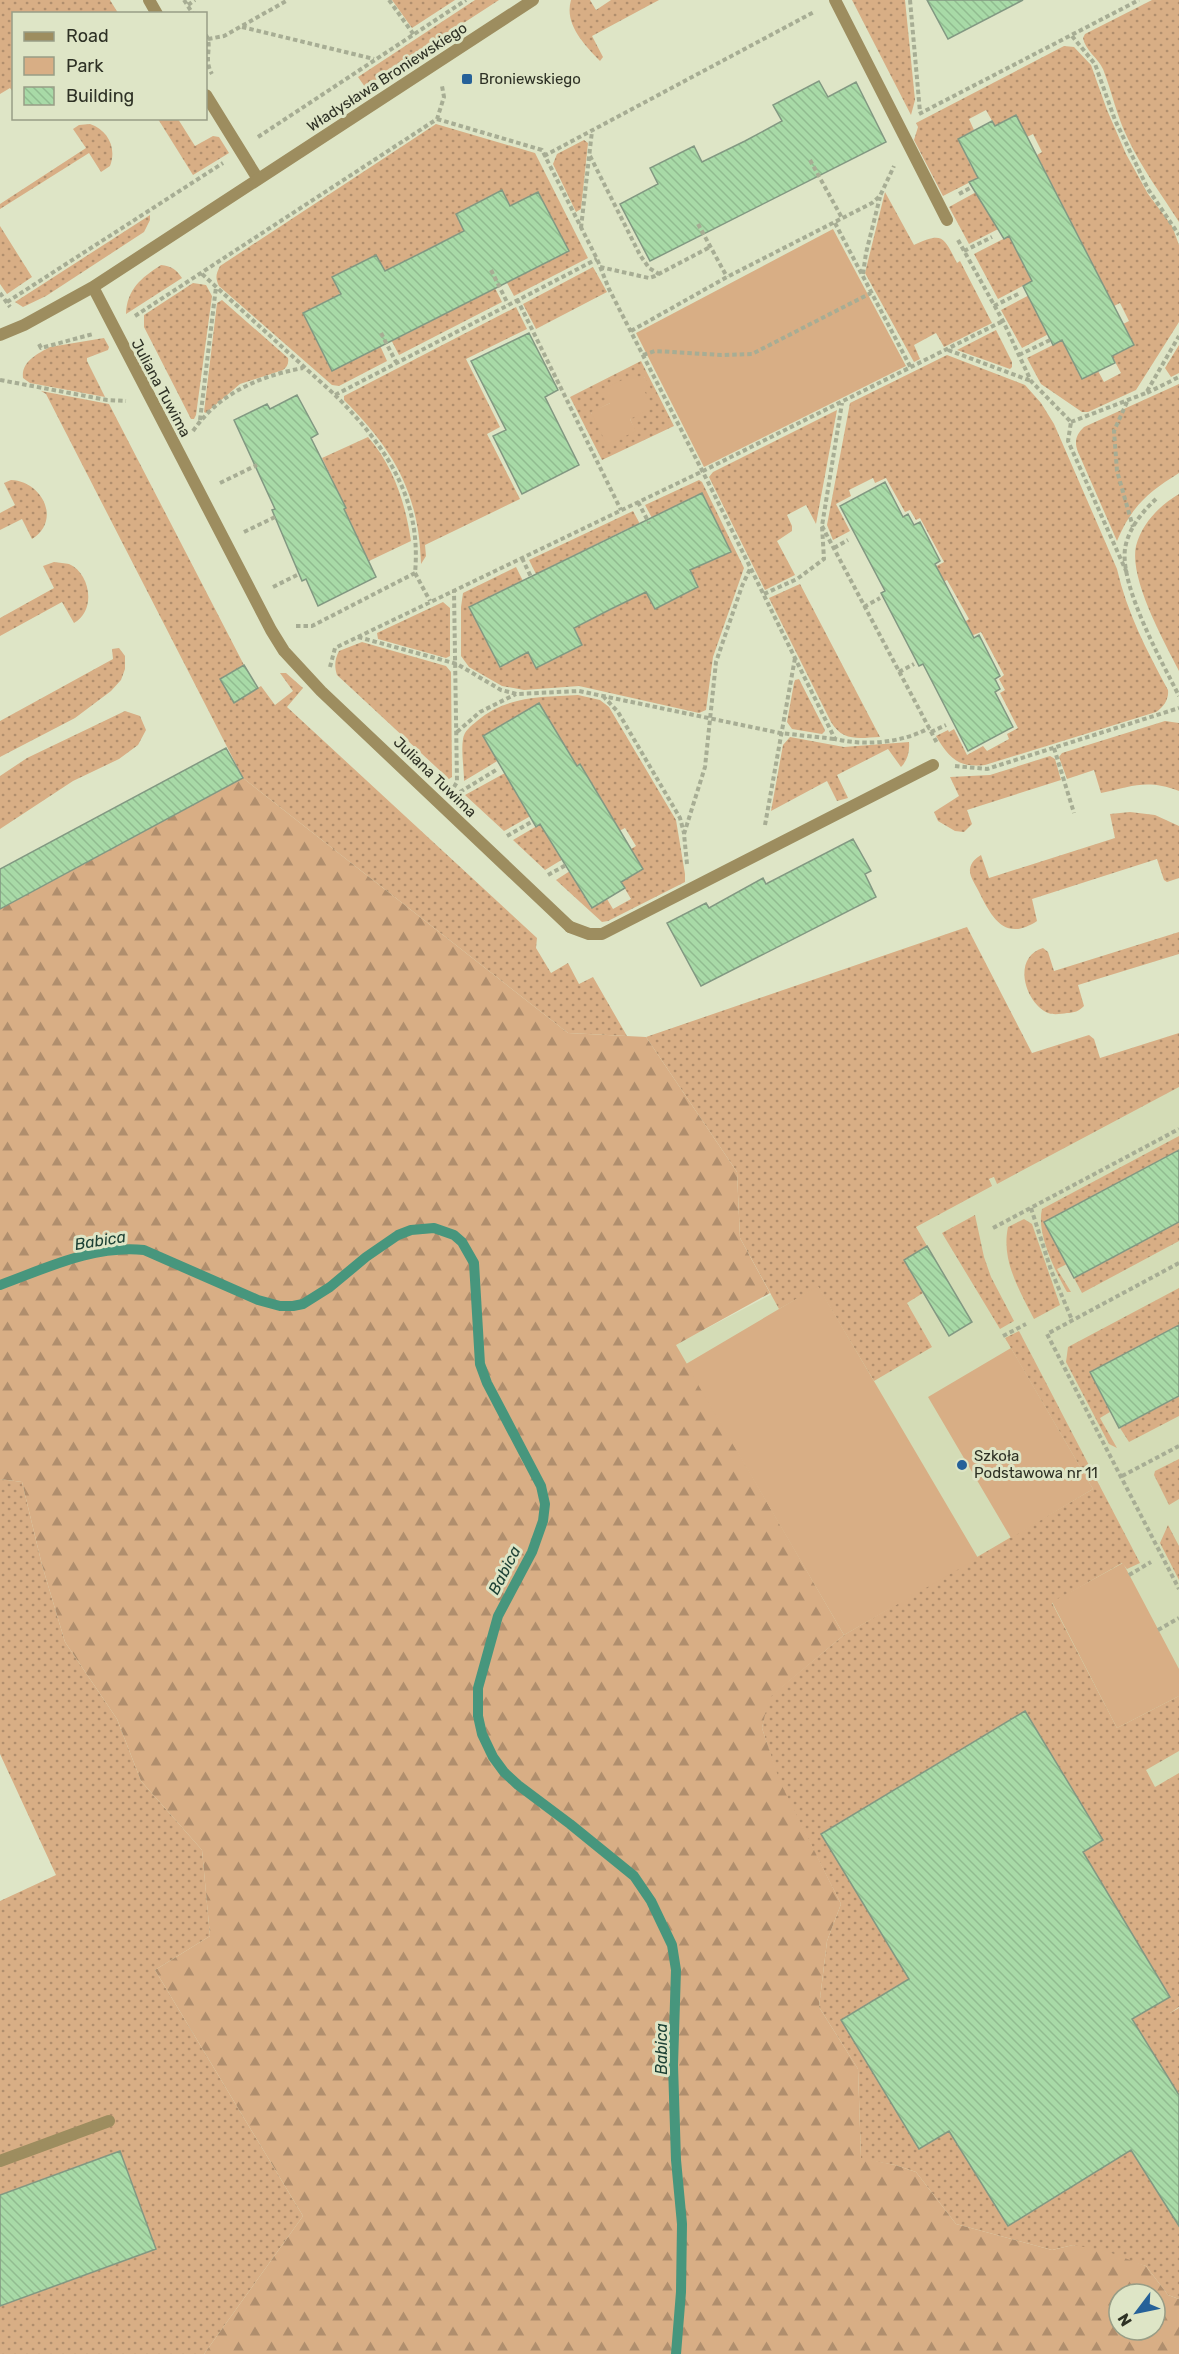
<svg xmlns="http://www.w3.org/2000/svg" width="1179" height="2354" font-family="Rubik,sans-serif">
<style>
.built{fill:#d4dcb6}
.grass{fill:url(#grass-dots);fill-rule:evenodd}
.forest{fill:url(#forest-firs);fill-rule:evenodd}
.park{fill:#d8ae85}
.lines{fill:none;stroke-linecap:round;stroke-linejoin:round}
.stream{stroke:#47967d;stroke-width:10}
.building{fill:url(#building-back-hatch);stroke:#829882;stroke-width:1.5}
.path{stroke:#a7ad94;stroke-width:4;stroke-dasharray:4.5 3;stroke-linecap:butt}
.lane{stroke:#9d8d5f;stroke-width:12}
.street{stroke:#9d8d5f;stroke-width:12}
.poi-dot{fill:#266199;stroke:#dee5c6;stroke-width:2}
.labels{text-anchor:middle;stroke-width:6;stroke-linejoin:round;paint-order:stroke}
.street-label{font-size:15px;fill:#2e3125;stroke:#dee5c6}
.poi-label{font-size:15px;fill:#2e3125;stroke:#dee5c6;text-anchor:start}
.water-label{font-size:16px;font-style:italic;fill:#1d4135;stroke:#dee5c6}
</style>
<defs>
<pattern id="grass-dots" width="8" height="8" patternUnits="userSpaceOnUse" patternTransform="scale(1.5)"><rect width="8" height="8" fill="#d8ae85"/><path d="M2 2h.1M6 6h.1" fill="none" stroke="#b08e6d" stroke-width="1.8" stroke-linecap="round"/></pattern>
<pattern id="forest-firs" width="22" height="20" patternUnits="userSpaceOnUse" patternTransform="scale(1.5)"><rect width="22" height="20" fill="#d8ae85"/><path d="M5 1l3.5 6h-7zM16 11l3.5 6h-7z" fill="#b08e6d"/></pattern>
<pattern id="building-back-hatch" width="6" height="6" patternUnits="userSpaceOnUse" patternTransform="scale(1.5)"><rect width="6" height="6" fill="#a8daa7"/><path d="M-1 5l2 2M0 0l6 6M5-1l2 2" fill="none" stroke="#91bc90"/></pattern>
</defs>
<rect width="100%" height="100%" fill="#dee5c6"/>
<path class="built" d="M 1179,1075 L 1179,1859 L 850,1645 L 675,1345 L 994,1177 Z"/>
<path class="grass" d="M 0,0 L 110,0 L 118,13 L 14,14 L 13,92 L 10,88 L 0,94 Z
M 392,0 L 455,0 L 412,28 Z
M 475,0 L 499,0 L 365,87 L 358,77 Z
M 571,0 L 590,0 L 596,10 L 611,0 L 659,0 L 592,36 L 603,57 L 600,61 C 584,44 564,24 571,0 Z
M 852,0 L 905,0 L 915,100 L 911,115 Z
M 1152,0 L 1179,0 L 1179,222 C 1162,195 1142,169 1128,139 C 1117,117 1112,92 1103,69 C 1098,58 1085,50 1083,38 L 1085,34 Z
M 1064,46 L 1074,47 L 1091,65 L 1107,110 L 1126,154 L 1148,194 L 1172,226 L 1179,245 L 1179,322 L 1136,390 L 1088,412 L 1082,412 L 1041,384 L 1027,358 L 1067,338 L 1068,351 L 1082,379 L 1098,371 L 1104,382 L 1121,373 L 1112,356 L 1134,345 L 1123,324 L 1129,321 L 1120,303 L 1114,306 L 1092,263 L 1087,265 L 1087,253 L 1037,155 L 1042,152 L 1033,134 L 1027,137 L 995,126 L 986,110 L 969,119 L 974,130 L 958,139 L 972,168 L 984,175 L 943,196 L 914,140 L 918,127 L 916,123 Z
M 158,119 L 178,119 L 195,146 L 213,136 L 219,137 L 229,153 L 193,175 Z
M 90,124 C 108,130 117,148 110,166 L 101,172 L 89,153 L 0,209 L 0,204 L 86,148 L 73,129 L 79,125 Z
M 436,124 L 535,153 L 588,258 L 514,296 L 501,272 L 527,272 L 569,251 L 510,206 L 502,191 L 456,214 L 464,231 L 385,271 L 333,277 L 341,294 L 303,313 L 332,370 L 373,330 L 387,361 L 339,386 L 332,385 L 219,286 C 215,278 216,274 220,266 Z
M 584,140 L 588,143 L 581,209 L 576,212 L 553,164 L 557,154 Z
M 989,185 L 1004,226 L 969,244 L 949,207 Z
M 885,192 L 914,245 C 943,232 943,236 957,263 L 960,261 L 992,323 L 944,347 L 936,333 L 914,345 L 920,359 L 914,362 L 865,273 Z
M 150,215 L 150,220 L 144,232 L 46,296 L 23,307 L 15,302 Z
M 0,226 L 32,277 L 7,294 L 0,284 Z
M 1009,236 L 1032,281 L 998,299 L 974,254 Z
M 161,265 C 171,266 176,269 182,278 L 126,314 C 127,289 141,278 161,265 Z
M 593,267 L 607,292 L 536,329 L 523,304 Z
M 193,283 L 206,285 L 212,296 L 196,415 L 194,419 L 191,419 L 144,327 L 144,315 Z
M 495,288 L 502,302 L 399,355 L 386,330 L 402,336 Z
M 1037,291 L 1062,327 L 1022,348 L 1001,310 Z
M 222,300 L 288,358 C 289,364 287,367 283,370 L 240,384 L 206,413 L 204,412 L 217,303 Z
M 516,307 L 527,329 L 466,359 L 500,427 L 487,434 L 520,499 L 425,545 L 426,556 L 421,564 C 419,492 393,449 344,400 L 344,396 Z
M 996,330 L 1012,362 L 1012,367 L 1010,369 L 957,350 Z
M 104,338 L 109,347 L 108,350 L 87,358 L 87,361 L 105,397 L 30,383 L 23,378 C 21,362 37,354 50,347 Z
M 1179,345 L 1179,373 L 1171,377 L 1165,368 Z
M 947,355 L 1025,385 L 1041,403 L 1054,424 L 1117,569 C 1127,613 1147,651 1168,690 C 1169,699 1164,707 1156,712 L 985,765 C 958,768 949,758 936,736 L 948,730 L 949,732 L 954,729 L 967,755 L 983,746 L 987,751 L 1009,739 L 1007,734 L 1018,728 L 1000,693 L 1005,690 L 999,679 L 1004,675 L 981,632 L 971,636 L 963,623 L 969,619 L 947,580 L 941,583 L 933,568 L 944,562 L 920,518 L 916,520 L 910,510 L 905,512 L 886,478 L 875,483 L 873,478 L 849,490 L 851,496 L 836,504 L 850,531 L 833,540 L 827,525 L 850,403 Z
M 641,361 L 674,426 L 602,460 L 570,397 ZM 645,377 L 645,391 L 630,419 L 635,431 L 591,413 L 610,403 Z
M 1179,384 L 1179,473 C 1147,493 1132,506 1117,541 L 1078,452 C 1074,441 1076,435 1084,427 Z
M 41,391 L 109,404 L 244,665 L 221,679 L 235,702 L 261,686 L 275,705 L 293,691 L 280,673 L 286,673 L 303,688 L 287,707 L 537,938 L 536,948 L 551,973 L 568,963 L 579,984 L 593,977 L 627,1036 L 568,1033 L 243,778 L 46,394 Z
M 837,410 L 816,524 L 806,505 L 787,515 L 792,526 L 792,531 L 777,541 L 795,575 L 765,590 L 709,477 L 713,472 Z
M 368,437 C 394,467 405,502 411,541 L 369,561 L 368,558 L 357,564 L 353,527 L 344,509 L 346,508 L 338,492 L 327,484 L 333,481 L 322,458 Z
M 11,480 C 42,481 62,520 32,539 L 22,519 L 0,530 L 0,513 L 15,505 L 4,483 Z
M 699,480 L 702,482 L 744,568 L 713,657 L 706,710 L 699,713 L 579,686 L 524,690 L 502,686 L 469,667 L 461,656 L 461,607 L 463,593 L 516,567 L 524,583 L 520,603 L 511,586 L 470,607 L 500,666 L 528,652 L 536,668 L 582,645 L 574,628 L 646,592 L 655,608 L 698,587 L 690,570 L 731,551 L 702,493 L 661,513 L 660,533 L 645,505 Z
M 1179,494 L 1179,671 C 1164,641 1129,579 1136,546 C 1142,523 1160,505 1179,494 Z
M 633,511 L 648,539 L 638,544 L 629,528 L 544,570 L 544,590 L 529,560 Z
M 54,562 C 59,563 65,563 69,564 C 90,573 97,610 74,623 L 62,602 L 0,636 L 0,618 L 54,588 L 43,566 Z
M 800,584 L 880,737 C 859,738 843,742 831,722 L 769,598 Z
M 443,602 L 450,608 L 450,656 L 446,658 L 378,639 L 377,633 Z
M 362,642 L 446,666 L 451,672 L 452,777 L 449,779 L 337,675 C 334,666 335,659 339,651 Z
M 119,648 L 125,656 L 125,669 L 121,680 L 111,691 L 75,718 L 0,757 L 0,721 L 113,659 L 112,649 Z
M 799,679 L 824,728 L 825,731 L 822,734 L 792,729 L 787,722 L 794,683 L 795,680 Z
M 578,695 L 600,700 L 609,707 L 676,820 L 685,874 L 685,882 L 608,921 L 602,922 L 556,880 L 570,871 L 591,908 L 607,899 L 613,909 L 631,899 L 621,882 L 643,869 L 631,849 L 636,846 L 625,828 L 619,831 L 580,765 L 577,766 L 539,703 L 484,736 L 499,760 L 464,781 C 464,768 461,752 463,739 C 464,731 471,726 477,721 C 506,696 541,697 578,695 Z
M 125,711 L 140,716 L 146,730 L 138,745 L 119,759 L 73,781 L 0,829 L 0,776 L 27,758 Z
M 1165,721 L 1179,723 L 1179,791 C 1147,779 1133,786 1101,793 L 1094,770 L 1067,779 L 1059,757 L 1062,753 Z
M 790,737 L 844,747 L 909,742 C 910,752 907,761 901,767 L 888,749 L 837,775 L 848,798 L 837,801 L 827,781 L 771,811 L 783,745 Z
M 1050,756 L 1055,759 L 1061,780 L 967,810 L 972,824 L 964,832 L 955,831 L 938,821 L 934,812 L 959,796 L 950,777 L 990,775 Z
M 505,773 L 536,813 L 504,831 L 465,795 Z
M 1130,812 L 1155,815 L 1179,826 L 1179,878 L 1167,882 L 1164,880 L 1157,859 L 1032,899 L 1037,921 C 1004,943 991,916 978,890 C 975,884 969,876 970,869 C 971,862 976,858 981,855 L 989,878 L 1115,838 L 1110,814 Z
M 542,823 L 568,856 L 545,870 L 513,840 Z
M 967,927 L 1032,1053 L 1089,1035 L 1094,1039 L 1100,1058 L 1179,1033 L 1179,1087 L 997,1184 L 994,1177 L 989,1179 L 992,1186 L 916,1227 L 927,1246 L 904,1260 L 923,1293 L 907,1303 L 932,1347 L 874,1381 L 818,1287 L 779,1309 L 740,1238 L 737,1172 L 646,1037 Z
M 1179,932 L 1179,954 L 1078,985 L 1084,1006 C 1079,1011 1074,1013 1067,1013 C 1061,1014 1053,1015 1048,1013 C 1024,1002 1012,957 1043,948 L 1048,952 L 1054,971 Z
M 1179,1136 L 1179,1150 L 1045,1222 L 1067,1264 L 1057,1269 L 1071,1292 L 1067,1292 C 1055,1271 1036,1233 1042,1209 Z
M 975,1215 L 984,1257 L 991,1277 L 1014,1321 L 1000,1329 L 942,1233 Z
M 1024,1219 L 1032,1224 L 1060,1305 L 1034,1319 C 1019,1289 1001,1261 1008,1227 Z
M 1179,1222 L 1179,1241 L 1082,1293 L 1074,1278 Z
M 1179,1288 L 1179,1325 L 1090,1372 L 1110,1412 L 1100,1418 L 1117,1448 L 1109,1444 L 1066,1362 L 1068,1347 Z
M 1019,1331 L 1140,1563 L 1127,1569 L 1122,1563 L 1052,1603 L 1117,1728 L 1179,1696 L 1179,1751 L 1146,1770 L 1155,1787 L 1179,1773 L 1179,2007 L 1170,2013 L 1179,2008 L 1179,2299 L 1168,2295 L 1146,2266 L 1073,2245 L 1052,2250 L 956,2224 L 916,2172 L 895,2165 L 861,2159 L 858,2069 L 819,2007 L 827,1941 L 841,1904 L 779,1782 L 762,1728 L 768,1698 L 844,1635 L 1093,1489 L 1005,1338 Z
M 1179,1396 L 1179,1416 L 1129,1442 L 1120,1428 Z
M 1179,1459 L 1179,1499 L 1169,1505 L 1154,1475 L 1155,1471 Z
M 0,1479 L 22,1482 L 42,1565 L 65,1642 L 117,1719 L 141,1781 L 202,1850 L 210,1936 L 155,1970 L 303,2216 L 204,2354 L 0,2354 L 0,1901 L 56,1875 L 0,1754 Z
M 1168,1525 L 1179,1546 L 1179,1580 L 1160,1543 Z"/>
<path class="forest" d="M 243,778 L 568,1033 L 646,1037 L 737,1172 L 740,1238 L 770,1293 L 676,1345 L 844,1635 L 769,1698 L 762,1728 L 780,1782 L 841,1904 L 827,1941 L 819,2007 L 858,2069 L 861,2158 L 895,2165 L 916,2172 L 956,2224 L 1052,2250 L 1073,2245 L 1106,2251 L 1146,2266 L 1168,2295 L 1179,2299 L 1179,2354 L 204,2354 L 303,2216 L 155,1970 L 210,1936 L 202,1850 L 141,1781 L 117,1719 L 65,1642 L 42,1565 L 22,1482 L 0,1479 L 0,909 ZM 1119,2294 L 1155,2294 L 1155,2330 L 1119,2330 Z"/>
<path class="park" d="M 833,229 L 906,366 L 704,467 L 636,333 Z
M 635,374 L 638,380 L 645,377 L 651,389 L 645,392 L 653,408 L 630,419 L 636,431 L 607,445 L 591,412 L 610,403 L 603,389 Z
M 818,1286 L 978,1558 L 844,1635 L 686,1364 Z
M 1011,1348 L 1093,1489 L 1011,1538 L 928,1397 Z
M 1123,1563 L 1179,1669 L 1179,1696 L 1117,1728 L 1052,1602 Z"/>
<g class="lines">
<path class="stream" d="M 0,1285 C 47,1268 93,1245 144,1250 L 258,1300 L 280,1306 L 293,1306 L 303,1304 L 330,1287 L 366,1257 L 398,1235 L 411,1230 L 434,1228 L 454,1235 L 462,1242 L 474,1263 L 480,1364 L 487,1383 L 541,1486 L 545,1504 L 543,1521 L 532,1552 L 498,1616 L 478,1688 L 478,1716 L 482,1734 L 493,1757 L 504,1772 L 518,1785 L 570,1824 L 634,1876 L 651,1901 L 672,1945 L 676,1970 L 673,2065 L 676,2160 L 682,2224 L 681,2292 L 676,2354"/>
</g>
<path class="building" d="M 927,0 L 1023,0 L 948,39 Z
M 819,81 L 828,97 L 856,82 L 886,142 L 650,261 L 620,204 L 658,184 L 650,168 L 694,146 L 702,162 L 745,141 L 782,121 L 773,105 Z
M 1016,115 L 1134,345 L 1112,356 L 1115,363 L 1082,379 L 1062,340 L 1053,345 L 1023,286 L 1032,281 L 1009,236 L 1004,239 L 969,182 L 978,178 L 958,139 L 992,121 L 995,126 Z
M 502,190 L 510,206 L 538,192 L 569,251 L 332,371 L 303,313 L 341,294 L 332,277 L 376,255 L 385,271 L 427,250 L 464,231 L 456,214 Z
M 529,333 L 558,390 L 545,397 L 579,465 L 522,494 L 493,436 L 506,430 L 471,361 Z
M 297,395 L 318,434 L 311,438 L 346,508 L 344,509 L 376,577 L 318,606 L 306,579 L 302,581 L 272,510 L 275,509 L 234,420 L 267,404 L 270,409 Z
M 885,482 L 903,517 L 908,514 L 914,525 L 920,522 L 940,561 L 935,564 L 974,638 L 979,635 L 1000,676 L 995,679 L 1000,689 L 995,692 L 1013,727 L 968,751 L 923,664 L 919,666 L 881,593 L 885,591 L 840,506 Z
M 702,493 L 731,552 L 690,570 L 698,587 L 655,609 L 646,592 L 611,609 L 574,628 L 582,645 L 536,668 L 528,652 L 500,667 L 469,607 Z
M 244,665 L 258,688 L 234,703 L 220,679 Z
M 539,703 L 577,766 L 580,764 L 643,869 L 621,882 L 625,888 L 592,908 L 540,824 L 536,827 L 483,736 Z
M 226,748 L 243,778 L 0,909 L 0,869 Z
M 853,839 L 871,871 L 865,874 L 876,897 L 701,986 L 667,923 L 706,903 L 709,908 L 763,878 L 766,884 Z
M 1179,1150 L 1179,1222 L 1074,1278 L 1044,1222 Z
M 927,1246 L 972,1322 L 949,1336 L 904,1260 Z
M 1179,1325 L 1179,1396 L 1119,1428 L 1090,1372 Z
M 1025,1711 L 1103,1840 L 1083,1852 L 1170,1997 L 1132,2019 L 1179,2095 L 1179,2226 L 1131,2150 L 1008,2226 L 949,2131 L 919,2149 L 841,2020 L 909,1979 L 821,1834 Z
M 120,2151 L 156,2249 L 0,2306 L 0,2195 Z"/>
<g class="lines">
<path class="path" d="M 184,0 L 193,14
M 389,0 L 414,35
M 910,0 L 920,112
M 188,5 L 195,0
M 242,27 L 374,59
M 206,35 C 213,47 203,59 212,74
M 1072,36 L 1095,64 L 1115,120 L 1148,189 L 1179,235
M 208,39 L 224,36 L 288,0
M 919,114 L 1139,0
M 437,119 L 542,150 L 597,259 L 609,289 L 709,484 L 835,739 C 865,746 902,743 929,728
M 258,137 L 466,0
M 544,156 L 814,12
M 590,156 L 640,255 L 649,268 L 659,274
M 810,160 L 842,218
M 959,194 L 972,187
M 835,223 L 911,368
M 698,224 L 727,277
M 581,228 L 592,131
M 958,240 L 1003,321 L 1031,381 L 1071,422 L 1068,441 L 1127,573
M 964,251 L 992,237
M 600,267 L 649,278 L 655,276 L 710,247
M 491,270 L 508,304
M 202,274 L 335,395 L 597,259
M 863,274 L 866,253 L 880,197
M 0,293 L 10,307
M 517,299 L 621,510
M 7,302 L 223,163
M 994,306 L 1020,293
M 135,316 L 437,119 L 444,97 L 442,86
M 631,331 L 727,277 L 872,203 L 880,196 L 894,166
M 381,333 L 396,362
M 39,344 L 41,348 L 93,334
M 948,350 L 1031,381
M 643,355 L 655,351 L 721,355 L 752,354 L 871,293
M 1019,355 L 1050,340
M 0,380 L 107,400 L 126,401
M 1147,393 L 1179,377
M 1127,402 L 1114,431 L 1117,471 L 1133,527
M 200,420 L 216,287
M 1071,422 L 1146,393 L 1179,336
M 193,431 C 219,393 260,376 303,368
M 220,483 L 257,465
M 1156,499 C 1142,512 1128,529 1125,549 C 1120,587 1162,662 1179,696
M 638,502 L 649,523
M 822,526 L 937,743
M 244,532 L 275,517
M 834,548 L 848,540
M 522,558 L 532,579
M 415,573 L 430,601
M 273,587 L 297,575
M 764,594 L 797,579 L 824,559 L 822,526 L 842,403
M 864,607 L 880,598
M 296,626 L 312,626 L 415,573 C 422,498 385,445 335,395
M 358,637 L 457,664 L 501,690 L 517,694 L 579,691 L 780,733 L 835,739
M 330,667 L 335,648 L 701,472 L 1003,321
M 899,672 L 914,664
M 603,696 L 618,712 L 680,818 L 684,833
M 457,732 L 480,712 L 516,694
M 931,732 L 946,725
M 1054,748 L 1074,813
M 955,766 L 987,769 L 1179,708
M 454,787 L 457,782 L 454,591
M 460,792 L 496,770
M 765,825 L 795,658
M 507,836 L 533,821
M 687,864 L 684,834 L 705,767 L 716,662 L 742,586 L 750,569
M 548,875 L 566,865
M 1031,1208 L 1051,1270 L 1072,1320
M 993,1228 L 1179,1129
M 1179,1263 L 1047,1334 L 1179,1589
M 1003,1336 L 1026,1324
M 1122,1476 L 1179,1446
M 1129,1575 L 1151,1562
M 1158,1630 L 1179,1618"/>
<path class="lane" d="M 149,0 L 157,14
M 835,0 L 947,220
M 206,95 L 258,179
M 570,927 L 589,934 L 602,934 L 933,765
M 0,2161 L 109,2121"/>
<path class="street" d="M 93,287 L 271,630 L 284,651 L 321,691 L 570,927
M 0,335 L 24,325 L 93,287 L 533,0"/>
</g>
<g class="poi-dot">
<rect x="461" y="73" width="12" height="12" rx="3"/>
<circle cx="962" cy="1465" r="6"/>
</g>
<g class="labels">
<g class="street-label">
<text transform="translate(387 77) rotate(-33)" y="5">Władysława Broniewskiego</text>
<text transform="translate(161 388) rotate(62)" y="5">Juliana Tuwima</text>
<text transform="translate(435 777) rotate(44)" y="5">Juliana Tuwima</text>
</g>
<g class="poi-label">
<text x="479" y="84">Broniewskiego</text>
<text x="974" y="1461">Szkoła<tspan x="974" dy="17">Podstawowa nr 11</tspan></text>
</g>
<g class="water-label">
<text transform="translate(100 1240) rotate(-9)" y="6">Babica</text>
<text transform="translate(504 1570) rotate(-63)" y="6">Babica</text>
<text transform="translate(661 2049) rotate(-90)" y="6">Babica</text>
</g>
</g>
<rect x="12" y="12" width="195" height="108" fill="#dee5c6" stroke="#989d86" stroke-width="1.5"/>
<rect x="24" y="32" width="30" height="9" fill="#9d8d5f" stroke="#989d86" stroke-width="1.5"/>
<text x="66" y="42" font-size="18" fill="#2e3125">Road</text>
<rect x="24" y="57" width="30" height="18" fill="#d8ae85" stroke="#989d86" stroke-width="1.5"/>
<text x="66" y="72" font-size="18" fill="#2e3125">Park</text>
<rect x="24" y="87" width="30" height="18" fill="url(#building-back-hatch)" stroke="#989d86" stroke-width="1.5"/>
<text x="66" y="102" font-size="18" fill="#2e3125">Building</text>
<g transform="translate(1137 2312) rotate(238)"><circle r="28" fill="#dee5c6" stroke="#989d86" stroke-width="1.5"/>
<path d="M0-4.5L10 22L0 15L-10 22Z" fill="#266199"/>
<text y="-9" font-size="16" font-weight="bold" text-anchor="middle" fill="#2e3125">N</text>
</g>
</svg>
